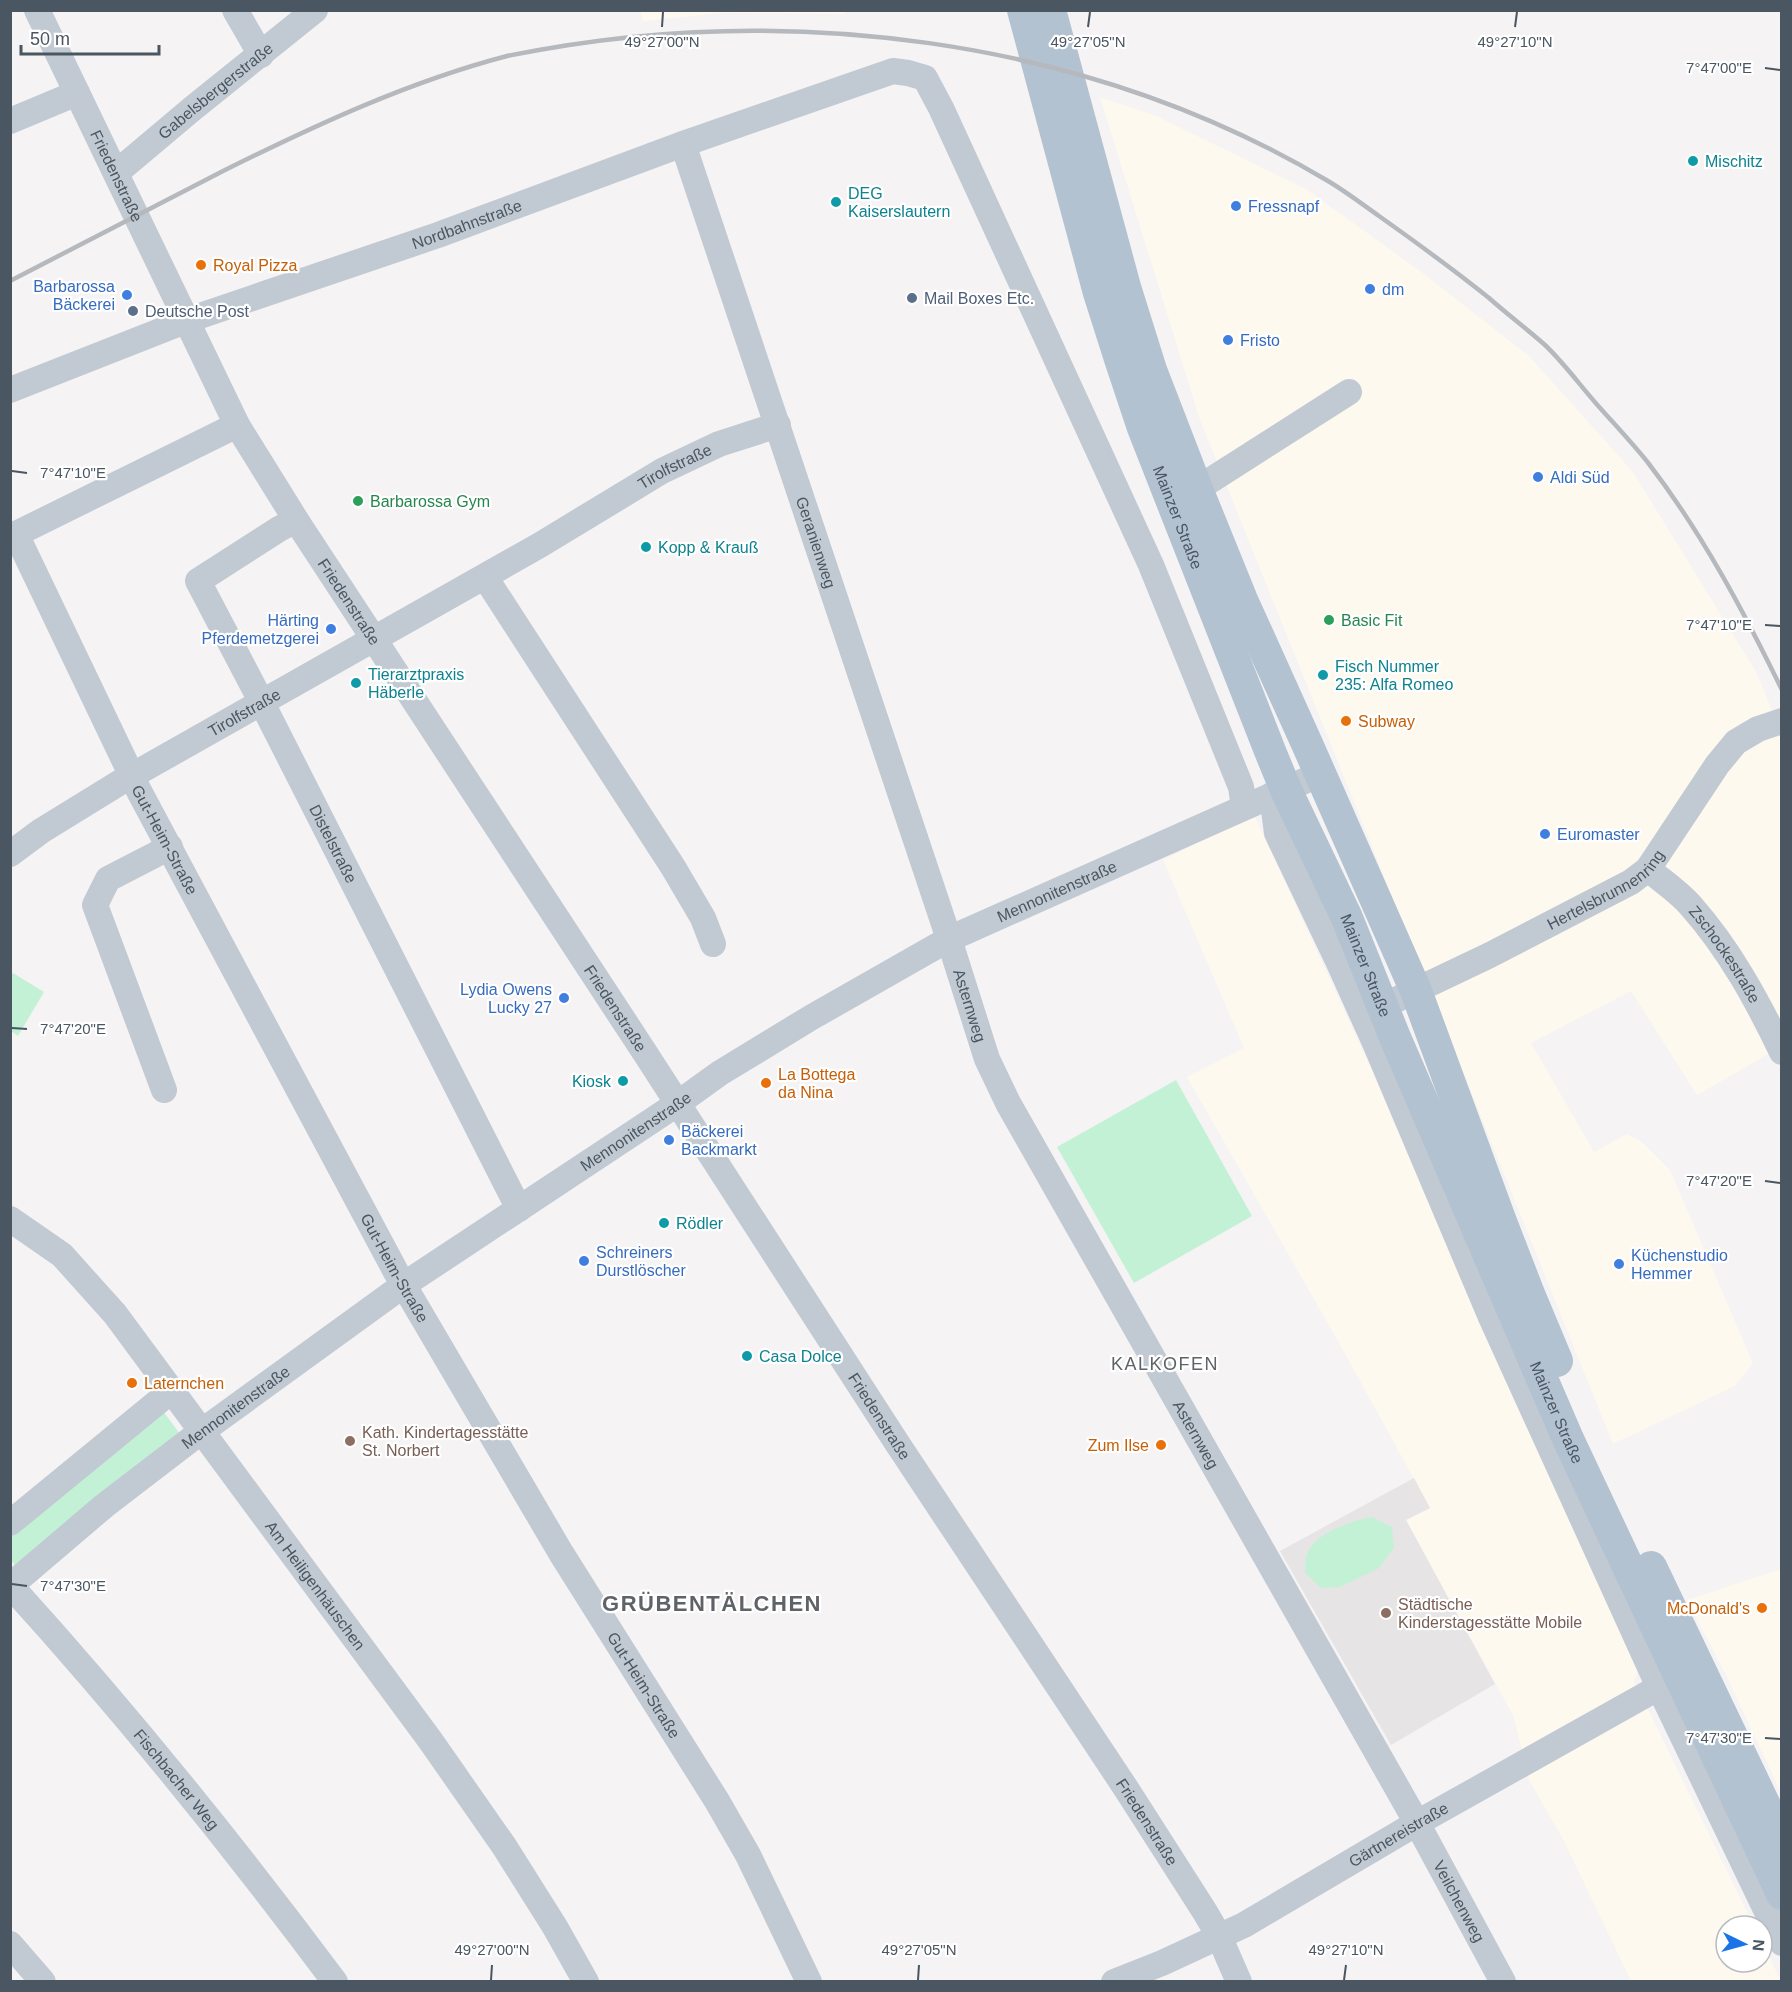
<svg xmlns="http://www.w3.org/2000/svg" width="1792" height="1992" font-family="Arial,sans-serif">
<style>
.commercial{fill:#fdf9ef}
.education{fill:#e6e4e5}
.green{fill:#c3f1d5}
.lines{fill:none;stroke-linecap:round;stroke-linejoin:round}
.minor{stroke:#c1cad2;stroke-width:26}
.major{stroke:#b3c2d1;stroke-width:32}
.rail{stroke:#b5b8bd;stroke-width:4.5}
.ticks{fill:none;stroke:#4a5661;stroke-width:2}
.culture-dot{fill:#0f9aa8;stroke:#fff;stroke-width:2}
.shop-dot{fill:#3f7fe0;stroke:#fff;stroke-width:2}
.food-dot{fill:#e8710a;stroke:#fff;stroke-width:2}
.service-dot{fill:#5c6f8a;stroke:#fff;stroke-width:2}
.leisure-dot{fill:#2e9e5b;stroke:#fff;stroke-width:2}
.education-dot{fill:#8d6e63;stroke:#fff;stroke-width:2}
.labels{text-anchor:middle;stroke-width:4.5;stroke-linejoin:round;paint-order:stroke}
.street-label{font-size:16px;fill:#4a5661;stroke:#fff}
.culture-label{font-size:16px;fill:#0d838f;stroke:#fff;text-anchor:start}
.shop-label{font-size:16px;fill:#366cbe;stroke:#fff;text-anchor:start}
.food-label{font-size:16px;fill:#c56008;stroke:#fff;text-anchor:start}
.service-label{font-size:16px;fill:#4e5e75;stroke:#fff;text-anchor:start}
.leisure-label{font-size:16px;fill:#27864d;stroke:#fff;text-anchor:start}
.education-label{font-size:16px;fill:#785e54;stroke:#fff;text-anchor:start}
.neighbourhood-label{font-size:18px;letter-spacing:1.5px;fill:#5f6368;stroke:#fff}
.district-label{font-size:22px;font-weight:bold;letter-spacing:1.5px;fill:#5f6368;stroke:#fff}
.ticks-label{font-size:15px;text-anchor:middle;fill:#4a5661;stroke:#fff;stroke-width:4.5;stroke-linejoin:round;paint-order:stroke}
</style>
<rect width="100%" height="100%" fill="#f5f3f3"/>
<path class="commercial" d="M 845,10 L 845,14 L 723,13 L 643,21 L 641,11 Z
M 1100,97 L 1154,115 L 1306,189 L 1420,271 L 1529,356 L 1633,472 L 1756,672 L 1781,732 L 1781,1047 L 1697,1095 L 1631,991 L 1531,1043 L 1594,1152 L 1627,1134 L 1642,1142 L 1670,1170 L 1753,1363 L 1735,1386 L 1613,1444 L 1200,420 Z
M 1254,815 L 1370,1066 L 1497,1363 L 1613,1615 L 1640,1666 L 1634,1681 L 1754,1926 L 1726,1926 L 1726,1962 L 1762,1962 L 1762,1942 L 1781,1981 L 1631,1981 L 1564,1841 L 1529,1780 L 1514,1717 L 1406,1520 L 1430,1508 L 1338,1341 L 1187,1077 L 1244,1048 L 1163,860 Z
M 1781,1569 L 1782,1569 L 1781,1793 L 1726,1675 L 1687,1600 Z"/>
<path class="education" d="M 1414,1478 L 1430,1508 L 1406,1520 L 1495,1684 L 1391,1745 L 1280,1551 Z"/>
<path class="green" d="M 13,973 L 44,992 L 18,1036 L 11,1031 L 10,977 Z
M 1176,1080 L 1252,1216 L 1134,1283 L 1057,1147 Z
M 163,1411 L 183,1438 L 18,1569 L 11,1560 L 10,1536 Z
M 1372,1517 L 1392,1527 L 1394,1548 L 1379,1568 L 1340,1587 L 1321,1588 L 1305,1573 C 1306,1568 1305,1563 1306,1558 C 1310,1534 1351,1521 1372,1517 Z"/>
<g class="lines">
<g class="minor">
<path id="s1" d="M 37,10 L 237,425 L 296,520 L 647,1056 L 897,1443 L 1127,1790 L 1205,1912 L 1219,1936 L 1239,1982"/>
<path d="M 235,10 L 261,55"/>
<path d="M 10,121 L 77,93"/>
<path id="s2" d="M 683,144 L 949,939 L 987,1059 L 1008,1103 L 1417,1823 L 1503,1982"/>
<path id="s3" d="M 116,173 L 192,109 L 315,10"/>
<path id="s4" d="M 10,390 L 188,320 L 438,235 L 683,144 L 893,71 L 908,73 L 925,78 L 941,108 L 1151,565 L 1241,787 L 1244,807"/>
<path d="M 1197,489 L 1349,392"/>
<path id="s5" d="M 296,520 L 279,529 L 198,581 L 262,703 L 519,1209"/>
<path id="s6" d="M 16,534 L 139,791 L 396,1272 L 561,1553 L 717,1801 L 748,1855 L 809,1982"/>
<path d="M 10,537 L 237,425"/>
<path d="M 485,577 L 673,867 L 703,918 L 713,944"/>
<path d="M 1272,795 L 1277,833 L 1338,961 L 1375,1043 L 1490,1315 L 1659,1687 L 1782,1943"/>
<path id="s7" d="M 10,854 L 41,831 L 119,783 L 540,545 L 662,471 L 719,444 L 778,425"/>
<path id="s8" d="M 1648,869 C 1662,881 1679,892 1691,906 C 1729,949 1757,1000 1782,1052"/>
<path id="s9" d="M 1383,1006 L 1490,955 L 1631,882 L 1648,869 L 1717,765 L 1736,742 L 1758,729 L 1782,721"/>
<path d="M 164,1090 L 95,905 L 108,879 L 170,847"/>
<path id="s10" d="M 10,1219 L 62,1255 L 115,1314 L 430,1740 L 504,1846 L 555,1927 L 586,1982"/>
<path d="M 10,1523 L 171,1391"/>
<path id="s11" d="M 10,1585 C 125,1712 233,1845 335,1982"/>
<path id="s12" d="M 10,1586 L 104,1506 L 190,1440 L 405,1284 L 677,1104 L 720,1073 L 812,1017 L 949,939 L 1320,774"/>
<path d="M 10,1944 L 43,1982"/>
<path id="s13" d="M 1114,1982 L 1162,1963 L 1244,1925 L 1417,1823 L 1672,1680"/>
</g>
<g class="major">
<path id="s14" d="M 1023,10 L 1099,293 L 1120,359 L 1143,428 L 1270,751 L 1286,790 L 1347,918 L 1394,1035 L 1568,1439 L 1782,1894"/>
<path d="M 1050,10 L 1125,287 L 1151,370 L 1197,489 L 1242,600 L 1308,746 L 1416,991 L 1500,1219 L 1529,1294 L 1557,1361"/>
<path d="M 1651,1567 L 1782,1841"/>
</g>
<path class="rail" d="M 10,281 C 82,244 153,207 225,170 C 316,125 408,82 507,56 C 782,0 1084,36 1328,181 C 1345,191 1362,204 1379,216 C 1417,243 1453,269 1489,298 C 1507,314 1527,329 1545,345 C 1565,364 1582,388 1601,409 C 1617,427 1634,445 1649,464 C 1702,533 1744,612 1782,690"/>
</g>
<path class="ticks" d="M 662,27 L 663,12M 1088,27 L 1090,12M 1515,27 L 1517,12M 1765,68 L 1780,70M 12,471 L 27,473M 1765,625 L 1780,626M 12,1028 L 27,1029M 1765,1181 L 1780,1183M 12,1584 L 27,1586M 1765,1738 L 1780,1739M 491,1980 L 492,1965M 918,1980 L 919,1965M 1344,1980 L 1346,1965"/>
<g class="culture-dot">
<circle cx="1693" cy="161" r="6"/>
<circle cx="836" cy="202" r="6"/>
<circle cx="646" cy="547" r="6"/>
<circle cx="1323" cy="675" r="6"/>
<circle cx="356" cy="683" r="6"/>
<circle cx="623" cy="1081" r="6"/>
<circle cx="664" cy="1223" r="6"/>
<circle cx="747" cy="1356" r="6"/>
</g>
<g class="shop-dot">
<circle cx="1236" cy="206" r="6"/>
<circle cx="1370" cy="289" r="6"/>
<circle cx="127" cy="295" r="6"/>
<circle cx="1228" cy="340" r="6"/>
<circle cx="1538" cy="477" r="6"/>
<circle cx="331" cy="629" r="6"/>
<circle cx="1545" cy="834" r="6"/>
<circle cx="564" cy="998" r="6"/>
<circle cx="669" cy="1140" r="6"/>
<circle cx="584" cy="1261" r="6"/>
<circle cx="1619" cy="1264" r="6"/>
</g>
<g class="food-dot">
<circle cx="201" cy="265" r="6"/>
<circle cx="1346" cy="721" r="6"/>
<circle cx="766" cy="1083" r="6"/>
<circle cx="132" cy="1383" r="6"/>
<circle cx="1161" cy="1445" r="6"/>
<circle cx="1762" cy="1608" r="6"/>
</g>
<g class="service-dot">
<circle cx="912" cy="298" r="6"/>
<circle cx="133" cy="311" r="6"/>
</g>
<g class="leisure-dot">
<circle cx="358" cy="501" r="6"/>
<circle cx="1329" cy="620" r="6"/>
</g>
<g class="education-dot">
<circle cx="350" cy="1441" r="6"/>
<circle cx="1386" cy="1613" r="6"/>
</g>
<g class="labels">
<g class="street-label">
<text dy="6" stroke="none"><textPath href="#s3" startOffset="129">Gabelsbergerstraße</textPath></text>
<text dy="6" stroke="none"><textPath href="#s1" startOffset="184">Friedenstraße</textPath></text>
<text dy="6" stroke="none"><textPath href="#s4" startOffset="486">Nordbahnstraße</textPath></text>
<text dy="6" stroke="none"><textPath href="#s7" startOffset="770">Tirolfstraße</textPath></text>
<text dy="6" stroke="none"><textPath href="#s14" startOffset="531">Mainzer Straße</textPath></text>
<text dy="6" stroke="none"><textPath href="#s2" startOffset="420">Geranienweg</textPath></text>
<text dy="6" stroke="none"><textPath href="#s1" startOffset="670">Friedenstraße</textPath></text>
<text dy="6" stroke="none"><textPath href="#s7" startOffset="274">Tirolfstraße</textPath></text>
<text dy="6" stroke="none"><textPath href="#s6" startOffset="340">Gut-Heim-Straße</textPath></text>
<text dy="6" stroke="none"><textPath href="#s5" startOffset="411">Distelstraße</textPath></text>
<text dy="6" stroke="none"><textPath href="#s9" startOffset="252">Hertelsbrunnenring</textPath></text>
<text dy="6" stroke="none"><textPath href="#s12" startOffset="1260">Mennonitenstraße</textPath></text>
<text dy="6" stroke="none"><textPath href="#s8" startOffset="116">Zschockestraße</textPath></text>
<text dy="6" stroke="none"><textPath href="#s14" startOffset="1017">Mainzer Straße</textPath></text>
<text dy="6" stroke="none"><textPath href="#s2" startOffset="908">Asternweg</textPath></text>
<text dy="6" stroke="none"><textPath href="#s1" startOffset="1156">Friedenstraße</textPath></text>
<text dy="6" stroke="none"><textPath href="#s12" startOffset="774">Mennonitenstraße</textPath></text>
<text dy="6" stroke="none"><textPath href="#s6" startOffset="826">Gut-Heim-Straße</textPath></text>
<text dy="6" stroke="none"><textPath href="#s12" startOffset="288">Mennonitenstraße</textPath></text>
<text dy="6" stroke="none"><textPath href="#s14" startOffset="1503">Mainzer Straße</textPath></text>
<text dy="6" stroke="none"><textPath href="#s1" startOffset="1642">Friedenstraße</textPath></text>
<text dy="6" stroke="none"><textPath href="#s2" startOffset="1394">Asternweg</textPath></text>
<text dy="6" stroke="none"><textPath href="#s10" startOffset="480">Am Heiligenhäuschen</textPath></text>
<text dy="6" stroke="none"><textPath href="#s6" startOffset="1312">Gut-Heim-Straße</textPath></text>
<text dy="6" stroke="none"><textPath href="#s11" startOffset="256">Fischbacher Weg</textPath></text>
<text dy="6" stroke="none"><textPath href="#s1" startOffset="2128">Friedenstraße</textPath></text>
<text dy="6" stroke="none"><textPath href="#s13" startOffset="321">Gärtnereistraße</textPath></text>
<text dy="6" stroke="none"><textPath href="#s2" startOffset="1930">Veilchenweg</textPath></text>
</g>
<g class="culture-label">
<text x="1705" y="167">Mischitz</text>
<text x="848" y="199">DEG<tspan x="848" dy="18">Kaiserslautern</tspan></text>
<text x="658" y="553">Kopp &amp; Krauß</text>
<text x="1335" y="672">Fisch Nummer<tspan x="1335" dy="18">235: Alfa Romeo</tspan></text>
<text x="368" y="680">Tierarztpraxis<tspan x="368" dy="18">Häberle</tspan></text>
<text x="611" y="1087" text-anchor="end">Kiosk</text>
<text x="676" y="1229">Rödler</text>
<text x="759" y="1362">Casa Dolce</text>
</g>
<g class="shop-label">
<text x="1248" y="212">Fressnapf</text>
<text x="115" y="292" text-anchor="end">Barbarossa<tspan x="115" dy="18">Bäckerei</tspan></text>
<text x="1382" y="295">dm</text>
<text x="1240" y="346">Fristo</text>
<text x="1550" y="483">Aldi Süd</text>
<text x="319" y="626" text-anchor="end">Härting<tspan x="319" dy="18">Pferdemetzgerei</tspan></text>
<text x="1557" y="840">Euromaster</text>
<text x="552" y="995" text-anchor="end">Lydia Owens<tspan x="552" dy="18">Lucky 27</tspan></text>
<text x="681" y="1137">Bäckerei<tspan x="681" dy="18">Backmarkt</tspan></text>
<text x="596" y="1258">Schreiners<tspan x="596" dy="18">Durstlöscher</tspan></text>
<text x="1631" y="1261">Küchenstudio<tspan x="1631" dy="18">Hemmer</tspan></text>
</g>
<g class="food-label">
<text x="213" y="271">Royal Pizza</text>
<text x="1358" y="727">Subway</text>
<text x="778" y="1080">La Bottega<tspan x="778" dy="18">da Nina</tspan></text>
<text x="144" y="1389">Laternchen</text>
<text x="1149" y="1451" text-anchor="end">Zum Ilse</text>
<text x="1750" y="1614" text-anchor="end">McDonald's</text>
</g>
<g class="service-label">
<text x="924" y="304">Mail Boxes Etc.</text>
<text x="145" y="317">Deutsche Post</text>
</g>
<g class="leisure-label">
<text x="370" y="507">Barbarossa Gym</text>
<text x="1341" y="626">Basic Fit</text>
</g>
<g class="education-label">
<text x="362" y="1438">Kath. Kindertagesstätte<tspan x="362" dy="18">St. Norbert</tspan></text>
<text x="1398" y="1610">Städtische<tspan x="1398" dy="18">Kinderstagesstätte Mobile</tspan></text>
</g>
<g class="neighbourhood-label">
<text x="1165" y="1370">KALKOFEN</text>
</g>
<g class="district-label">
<text x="712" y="1611">GRÜBENTÄLCHEN</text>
</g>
</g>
<g class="ticks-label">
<text x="662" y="47">49°27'00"N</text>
<text x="1088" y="47">49°27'05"N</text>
<text x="1515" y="47">49°27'10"N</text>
<text x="1719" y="73">7°47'00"E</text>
<text x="73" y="478">7°47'10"E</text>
<text x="1719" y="630">7°47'10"E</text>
<text x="73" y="1034">7°47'20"E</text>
<text x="1719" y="1186">7°47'20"E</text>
<text x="73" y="1591">7°47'30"E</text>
<text x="1719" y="1743">7°47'30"E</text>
<text x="492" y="1955">49°27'00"N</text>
<text x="919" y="1955">49°27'05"N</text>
<text x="1346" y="1955">49°27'10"N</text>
</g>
<rect width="1792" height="1992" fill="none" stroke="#4a5661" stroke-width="24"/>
<g transform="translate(1744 1944) rotate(95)"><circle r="28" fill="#ffffff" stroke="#b7bbc0" stroke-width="1.5"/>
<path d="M0-4.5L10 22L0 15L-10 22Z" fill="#1a73e8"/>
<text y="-9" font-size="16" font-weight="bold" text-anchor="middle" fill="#4a5661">N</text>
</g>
<path d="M21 45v9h138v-9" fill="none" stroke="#4a5661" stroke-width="3"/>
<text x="30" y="45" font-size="18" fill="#4a5661" stroke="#ffffff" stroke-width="4.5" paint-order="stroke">50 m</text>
</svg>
